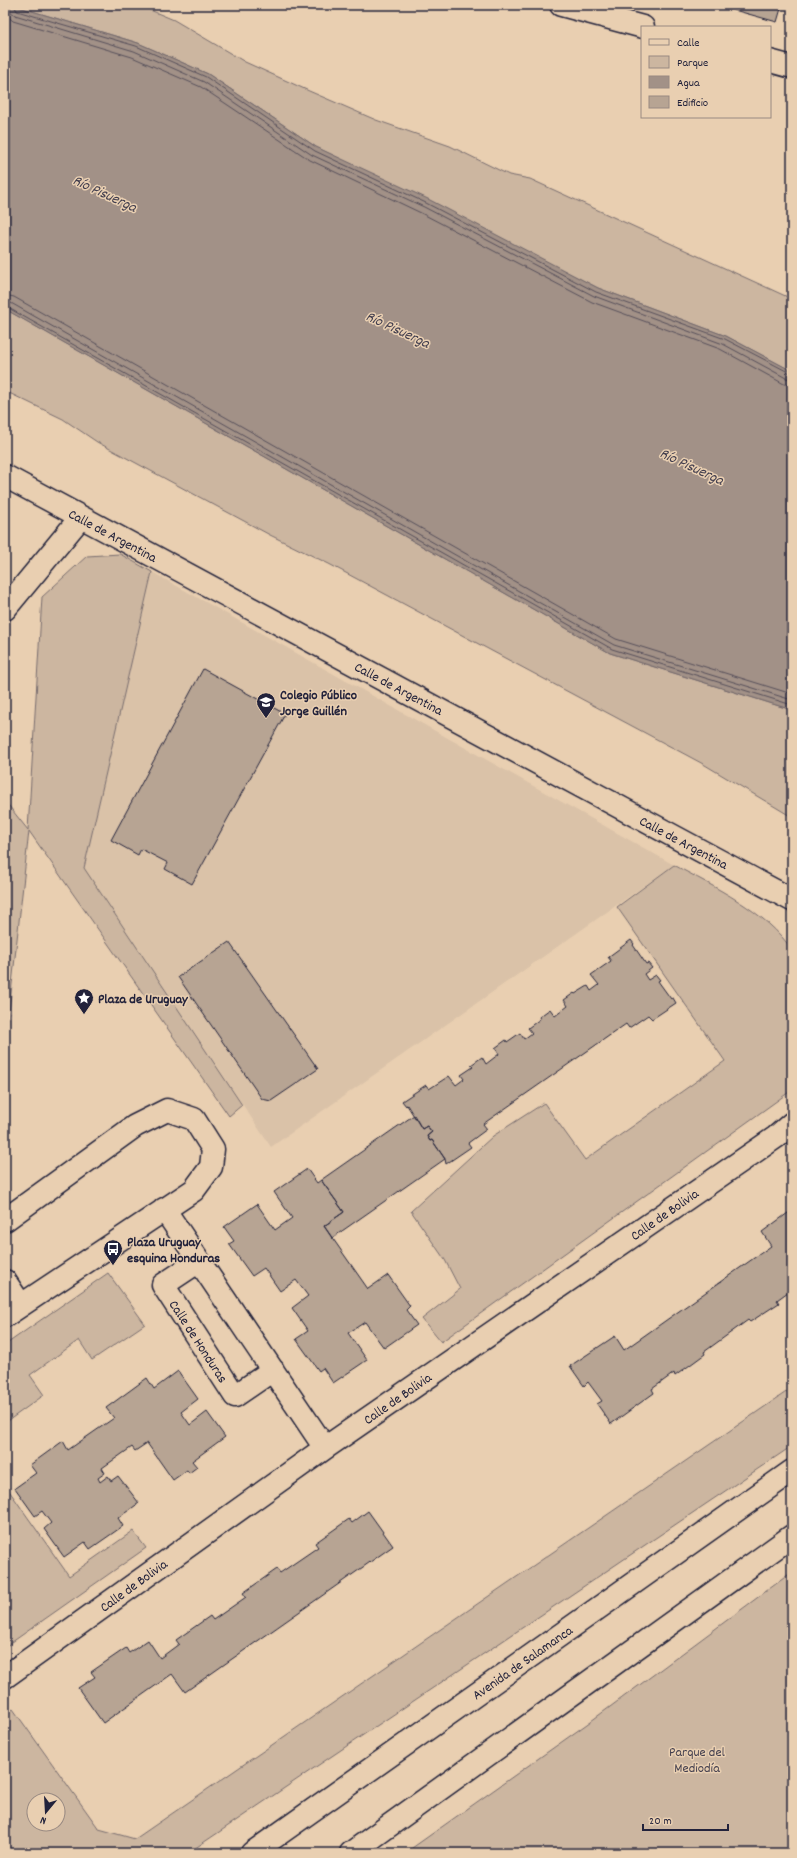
<svg xmlns="http://www.w3.org/2000/svg" width="797" height="1858" font-family="Dekko,sans-serif">
<style>
.built{fill:#dac2a8}
.green{fill:#ccb6a0;stroke:#776c6e;fill-rule:evenodd}
.water{fill:#a29187;stroke:#6f6569}
.lines{fill:none;stroke-linecap:round;stroke-linejoin:round}
.shore{stroke:#554e59;stroke-width:1}
.building{fill:#b7a493;stroke:#22223b}
.street-casing{stroke:#22223b;stroke-width:25}
.highway-casing{stroke:#22223b;stroke-width:25}
.street{stroke:#e9cfb1;stroke-width:22}
.highway{stroke:#e9cfb1;stroke-width:22}
.labels{text-anchor:middle;stroke-width:3;stroke-linejoin:round;paint-order:stroke}
.street-label{font-size:14px;fill:#22223b;stroke:#e9cfb1}
.poi-label{font-size:14px;font-weight:bold;fill:#22223b;stroke:#e9cfb1;text-anchor:start}
.park-label{font-size:14px;fill:#44404f;stroke:#e9cfb1}
.water-label{font-size:15px;font-style:italic;fill:#423e4e;stroke:#e9cfb1}
</style>
<rect width="100%" height="100%" fill="#e9cfb1"/>
<filter id="ink" filterUnits="userSpaceOnUse"><feTurbulence type="fractalNoise" baseFrequency=".025" numOctaves="2"/><feDisplacementMap in="SourceGraphic" scale="8" xChannelSelector="R" yChannelSelector="G"/><feConvolveMatrix kernelMatrix="1 2 1 2 8 2 1 2 1" color-interpolation-filters="sRGB"/></filter>
<g filter="url(#ink)">
<path class="built" d="M 152,572 L 674,865 L 271,1147 L 84,868 Z"/>
<path class="green" d="M 12,5 L 138,5 L 174,20 L 245,62 L 309,91 L 376,120 L 450,146 L 509,175 L 530,179 L 792,299 L 792,371 L 726,336 L 598,288 L 316,147 L 208,74 L 138,43 Z
M 5,309 L 610,653 L 792,710 L 792,817 L 705,765 L 329,564 L 270,535 L 97,442 L 63,419 L 5,391 Z
M 120,554 L 152,572 L 84,868 L 242,1105 L 229,1116 L 29,831 L 5,1048 L 5,801 L 28,830 L 42,597 L 87,556 Z
M 674,865 C 714,887 766,911 792,950 L 792,1090 L 441,1342 L 422,1319 L 460,1289 L 445,1260 L 411,1211 L 493,1136 L 544,1103 L 585,1160 L 725,1061 L 617,907 Z
M 108,1273 L 145,1324 L 92,1360 L 79,1340 L 30,1375 L 44,1395 L 5,1423 L 5,1345 Z
M 792,1388 L 792,1446 L 188,1853 L 5,1853 L 5,1714 L 13,1709 L 99,1829 L 135,1839 ZM 34,1800 L 58,1800 L 58,1824 L 34,1824 Z
M 5,1485 L 69,1576 L 133,1531 L 146,1548 L 5,1647 Z
M 792,1572 L 792,1853 L 405,1853 L 587,1724 Z"/>
<path class="water" d="M 5,5 L 12,5 L 138,43 L 208,74 L 316,147 L 428,199 L 598,288 L 726,336 L 792,371 L 792,710 L 610,653 L 5,309 Z"/>
<g class="lines">
<path class="shore" d="M 9,5 L 10,11 L 15,15 L 134,51 L 204,82 L 312,155 L 424,207 L 594,296 L 723,344 L 786,378 L 792,379
M 14,5 L 17,11 L 136,46 L 206,77 L 315,151 L 426,203 L 596,292 L 725,339 L 792,374
M 5,14 L 13,21 L 132,57 L 201,87 L 310,160 L 421,213 L 592,302 L 720,349 L 784,384 L 792,385
M 5,295 L 14,297 L 616,639 L 792,694
M 5,301 L 11,303 L 614,645 L 792,700
M 5,306 L 612,649 L 792,705"/>
</g>
<path class="building" d="M 716,5 L 782,5 L 777,22 Z
M 203,669 L 285,714 L 192,884 L 165,869 L 168,863 L 141,849 L 138,855 L 111,840 Z
M 631,940 L 634,944 L 633,945 L 646,964 L 648,963 L 652,968 L 644,974 L 648,980 L 656,975 L 660,980 L 658,981 L 671,999 L 673,998 L 676,1003 L 652,1019 L 648,1015 L 629,1028 L 626,1024 L 483,1124 L 487,1129 L 468,1143 L 471,1147 L 446,1164 L 445,1159 L 432,1140 L 430,1141 L 427,1136 L 432,1132 L 427,1126 L 422,1129 L 407,1105 L 406,1106 L 402,1101 L 426,1085 L 429,1089 L 449,1076 L 456,1085 L 464,1079 L 461,1075 L 473,1067 L 471,1065 L 482,1057 L 486,1064 L 499,1054 L 495,1048 L 506,1040 L 507,1042 L 520,1033 L 524,1039 L 532,1033 L 528,1028 L 540,1019 L 539,1017 L 550,1009 L 555,1016 L 568,1006 L 564,1000 L 574,993 L 575,994 L 588,986 L 591,991 L 599,985 L 591,975 L 611,961 L 608,957 Z
M 229,942 L 318,1069 L 271,1101 L 262,1099 L 178,977 Z
M 414,1115 L 422,1129 L 427,1126 L 432,1132 L 427,1136 L 430,1141 L 432,1140 L 445,1159 L 332,1238 L 324,1226 L 344,1212 L 321,1180 Z
M 307,1169 L 317,1183 L 321,1180 L 344,1212 L 324,1226 L 368,1289 L 388,1275 L 410,1306 L 406,1310 L 417,1325 L 384,1348 L 365,1322 L 348,1333 L 367,1360 L 333,1383 L 323,1368 L 319,1371 L 296,1339 L 308,1331 L 292,1308 L 308,1296 L 296,1280 L 280,1291 L 264,1268 L 252,1276 L 229,1244 L 234,1241 L 224,1227 L 257,1204 L 275,1230 L 292,1218 L 274,1192 Z
M 792,1210 L 792,1289 L 777,1300 L 779,1303 L 750,1322 L 748,1320 L 704,1352 L 705,1354 L 675,1376 L 674,1373 L 652,1389 L 654,1393 L 611,1424 L 597,1404 L 602,1401 L 588,1382 L 584,1386 L 570,1366 L 615,1336 L 624,1350 L 771,1246 L 762,1232 Z
M 178,1371 L 198,1399 L 181,1412 L 190,1425 L 207,1412 L 225,1437 L 192,1461 L 197,1467 L 189,1473 L 187,1470 L 173,1480 L 147,1443 L 135,1451 L 132,1447 L 102,1468 L 105,1473 L 98,1478 L 100,1482 L 108,1476 L 111,1481 L 118,1476 L 139,1503 L 118,1518 L 123,1526 L 90,1549 L 85,1542 L 64,1557 L 44,1529 L 51,1523 L 42,1511 L 35,1516 L 15,1488 L 36,1473 L 30,1465 L 63,1441 L 68,1450 L 114,1418 L 106,1408 L 147,1378 L 154,1389 Z
M 368,1511 L 393,1546 L 185,1692 L 172,1674 L 103,1723 L 78,1688 L 95,1677 L 91,1672 L 126,1648 L 129,1653 L 148,1640 L 160,1658 L 179,1644 L 176,1640 L 210,1616 L 213,1620 L 246,1597 L 243,1593 L 277,1569 L 280,1573 L 318,1547 L 315,1543 L 349,1519 L 352,1523 Z"/>
<g class="lines">
<defs>
<path id="street" d="M 561,5 L 643,27
M 770,61 L 792,67
M 5,476 L 792,900
M 5,609 L 81,517
M 164,1209 L 325,1448
M 5,1220 L 135,1126 L 167,1110 L 194,1119 L 213,1149 L 211,1167 L 194,1190 L 5,1316
M 199,1261 L 163,1285 L 235,1396 L 273,1370
M 5,1281 L 21,1305
M 5,1677 L 325,1448 L 776,1137 L 792,1123"/>
<path id="highway" d="M 252,1853 L 792,1471
M 351,1853 L 792,1536"/>
</defs>
<use href="#street" class="street-casing"/>
<use href="#highway" class="highway-casing"/>
<use href="#street" class="street"/>
<use href="#highway" class="highway"/>
</g>
</g>
<defs>
<symbol id="school-pin" viewBox="-11 -11 22 30"><path d="M0 17L-7.5 6A9.5 9.5 0 1 1 7.5 6Z" fill="#22223b" stroke="#e9cfb1"/><path d="M0-5L7-2L0 1L-7-2ZM-4 1L0 2.5L4 1V4Q0 6-4 4Z" fill="#fff"/></symbol>
<symbol id="sight-pin" viewBox="-11 -11 22 30"><path d="M0 17L-7.5 6A9.5 9.5 0 1 1 7.5 6Z" fill="#22223b" stroke="#e9cfb1"/><path d="M0-6L1.8-2.2L6-1.7L2.9 1.2L3.7 5.4L0 3.3L-3.7 5.4L-2.9 1.2L-6-1.7L-1.8-2.2Z" fill="#fff"/></symbol>
<symbol id="bus-pin" viewBox="-11 -11 22 30"><path d="M0 17L-7.5 6A9.5 9.5 0 1 1 7.5 6Z" fill="#22223b" stroke="#e9cfb1"/><path d="M-5-6H5V4H4V6H2V4H-2V6H-4V4H-5ZM-3.5-4V0h7V-4ZM-3.5 1.2v1.5H-2V1.2ZM2 1.2v1.5H3.5V1.2Z" fill="#fff"/></symbol>
</defs>
<g fill-rule="evenodd">
<use href="#school-pin" x="255" y="691" width="22" height="30"/>
<use href="#sight-pin" x="73" y="987" width="22" height="30"/>
<use href="#bus-pin" x="102" y="1238" width="22" height="30"/>
</g>
<g class="labels">
<g class="street-label">
<text transform="translate(113 535) rotate(28)" y="5">Calle de Argentina</text>
<text transform="translate(399 688) rotate(28)" y="5">Calle de Argentina</text>
<text transform="translate(684 842) rotate(28)" y="5">Calle de Argentina</text>
<text transform="translate(664 1214) rotate(-35)" y="5">Calle de Bolivia</text>
<text transform="translate(199 1341) rotate(57)" y="5">Calle de Honduras</text>
<text transform="translate(397 1398) rotate(-35)" y="5">Calle de Bolivia</text>
<text transform="translate(133 1585) rotate(-36)" y="5">Calle de Bolivia</text>
<text transform="translate(522 1662) rotate(-35)" y="5">Avenida de Salamanca</text>
</g>
<g class="poi-label">
<text x="280" y="699">Colegio Público<tspan x="280" dy="16">Jorge Guillén</tspan></text>
<text x="98" y="1003">Plaza de Uruguay</text>
<text x="127" y="1246">Plaza Uruguay<tspan x="127" dy="16">esquina Honduras</tspan></text>
</g>
<g class="park-label">
<text x="697" y="1756">Parque del<tspan x="697" dy="16">Mediodía</tspan></text>
</g>
<g class="water-label">
<text transform="translate(105 193) rotate(25)" y="5">Río Pisuerga</text>
<text transform="translate(398 329) rotate(25)" y="5">Río Pisuerga</text>
<text transform="translate(692 466) rotate(25)" y="5">Río Pisuerga</text>
</g>
</g>
<rect width="797" height="1858" fill="none" stroke="#e9cfb1" stroke-width="20"/>
<rect x="10" y="10" width="777" height="1838" fill="none" stroke="#22223b" stroke-width="1.5" filter="url(#ink)"/>
<rect x="641" y="26" width="130" height="92" fill="#e9cfb1" stroke="#998a82"/>
<rect x="649" y="39" width="20" height="6" fill="#e9cfb1" stroke="#998a82"/>
<text x="677" y="46" font-size="12" fill="#22223b">Calle</text>
<rect x="649" y="56" width="20" height="12" fill="#ccb6a0" stroke="#998a82"/>
<text x="677" y="66" font-size="12" fill="#22223b">Parque</text>
<rect x="649" y="76" width="20" height="12" fill="#a29187" stroke="#998a82"/>
<text x="677" y="86" font-size="12" fill="#22223b">Agua</text>
<rect x="649" y="96" width="20" height="12" fill="#b7a493" stroke="#998a82"/>
<text x="677" y="106" font-size="12" fill="#22223b">Edificio</text>
<g transform="translate(46 1812) rotate(198)"><circle r="19" fill="#e9cfb1" stroke="#998a82"/>
<path d="M0-3L7 15L0 10L-7 15Z" fill="#22223b"/>
<text y="-6" font-size="11" font-weight="bold" text-anchor="middle" fill="#22223b">N</text>
</g>
<path d="M643 1824v6h85v-6" fill="none" stroke="#22223b" stroke-width="2"/>
<text x="649" y="1824" font-size="12" fill="#22223b" stroke="#e9cfb1" stroke-width="3" paint-order="stroke">20 m</text>
</svg>
